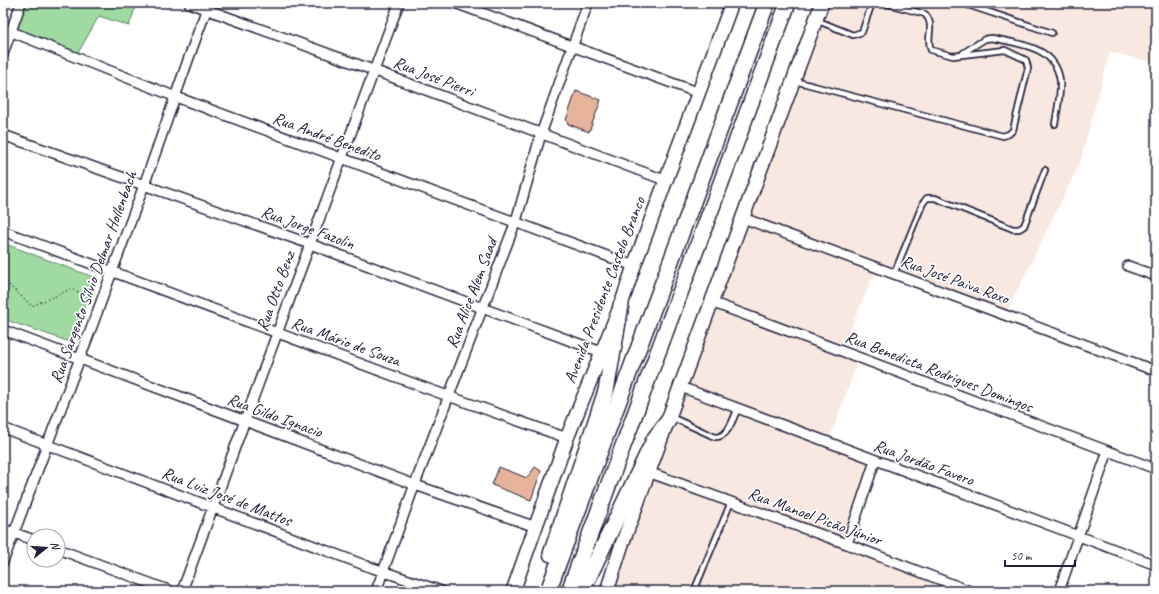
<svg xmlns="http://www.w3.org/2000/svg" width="1159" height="594" font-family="Caveat,sans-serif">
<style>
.built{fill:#f8e8e1}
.green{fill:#9fdaa0;stroke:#607e6e}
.building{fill:#e8b39b;stroke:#22223b}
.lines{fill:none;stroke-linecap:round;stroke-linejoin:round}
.lane-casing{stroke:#22223b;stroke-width:8}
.street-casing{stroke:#22223b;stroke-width:12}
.secondary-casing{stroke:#22223b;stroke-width:16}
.primary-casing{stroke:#22223b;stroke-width:18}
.path{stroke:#22223b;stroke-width:1.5;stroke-dasharray:1 3;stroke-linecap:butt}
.lane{stroke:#fff;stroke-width:4.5}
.street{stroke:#fff;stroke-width:9}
.secondary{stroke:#fff;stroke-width:13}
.primary{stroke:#fff;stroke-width:15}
.labels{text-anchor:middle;stroke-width:3.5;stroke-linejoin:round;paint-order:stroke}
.street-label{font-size:17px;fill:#22223b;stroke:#fff}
</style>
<rect width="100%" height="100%" fill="#fff"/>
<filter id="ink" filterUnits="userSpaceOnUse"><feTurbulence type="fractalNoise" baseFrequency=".025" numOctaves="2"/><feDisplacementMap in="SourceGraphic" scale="8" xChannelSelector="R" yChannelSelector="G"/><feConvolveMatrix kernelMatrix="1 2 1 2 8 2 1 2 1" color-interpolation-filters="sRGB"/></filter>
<g filter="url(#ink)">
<path class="built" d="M 822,3 L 1156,3 L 1156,63 L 1110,52 L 1079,165 L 1005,315 L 877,267 L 841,351 L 859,358 L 828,443 L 875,461 L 848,544 L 970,591 L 608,591 Z"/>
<path class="green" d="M 26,3 L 137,3 L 129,26 L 99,16 L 78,53 L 17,30 Z
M 3,243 L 93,277 L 94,283 L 70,342 L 3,319 Z"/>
<path class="building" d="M 576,91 L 601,100 L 589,132 L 568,124 L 566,120 Z
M 499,467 L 527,478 L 535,467 L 541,471 L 531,500 L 492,485 Z"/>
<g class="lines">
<defs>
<path id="lane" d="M 962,3 L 1052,33
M 816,20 L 853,35 L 862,32 L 872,3
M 963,53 L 985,39 L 992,38 C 1019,44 1056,46 1060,81 C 1061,94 1057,111 1055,124
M 795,81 L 1003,136 L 1009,134 L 1013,130 L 1028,68 L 1026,60 L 1005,50 L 953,56 L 931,50 C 925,37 936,26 925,14 L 884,3
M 894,274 L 923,203 L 927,198 L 935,198 L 1013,229 L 1019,229 L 1024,226 L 1045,170
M 671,417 L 715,437 C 728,438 733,419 738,408
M 694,591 L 731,502"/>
<path id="street" d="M 189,3 L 381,73 L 667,181
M 455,3 L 699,93
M 12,32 L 176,97 L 634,266
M 3,54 L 21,3
M 3,135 L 310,244 L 601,352
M 743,218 L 1156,371
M 3,231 L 434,391 L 567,438
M 1128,266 L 1156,276
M 711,302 L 1156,469
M 3,330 L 418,486 L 536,527
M 681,387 L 1156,565
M 3,428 L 367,566 L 441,591
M 648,472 L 847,544 L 970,591
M 3,529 L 34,540
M 847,544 L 875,461
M 58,549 L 171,591
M 3,562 C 51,437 98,311 144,185 C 166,125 186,63 209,3
M 182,591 L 399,3
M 376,591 L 415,484 L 516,221 L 541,134 L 588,3
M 1059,591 L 1108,451"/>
<path id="secondary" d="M 513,591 L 567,438 L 621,305 L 634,266 L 732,3
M 607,591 L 621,547 L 822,3"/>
<path id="primary" d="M 551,554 L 606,391 L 621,305
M 548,591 L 767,3
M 569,591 L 788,3
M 582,591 L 655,438 L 668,421"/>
</defs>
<use href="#lane" class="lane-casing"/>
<use href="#street" class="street-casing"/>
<use href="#secondary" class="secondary-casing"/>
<use href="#primary" class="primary-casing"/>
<path class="path" d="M 3,280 L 32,306 L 71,289 L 92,298"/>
<use href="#lane" class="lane"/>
<use href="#street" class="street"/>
<use href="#secondary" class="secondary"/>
<use href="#primary" class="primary"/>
</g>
</g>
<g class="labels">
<g class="street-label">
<text transform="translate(434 76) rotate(21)" y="6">Rua José Pierri</text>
<text transform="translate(327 136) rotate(20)" y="6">Rua André Benedito</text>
<text transform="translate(308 227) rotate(20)" y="6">Rua Jorge Fazolin</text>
<text transform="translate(93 277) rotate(-70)" y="6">Rua Sargento Sílvio Delmar Hollenbach</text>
<text transform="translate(955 279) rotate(20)" y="6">Rua José Paiva Roxo</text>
<text transform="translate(604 290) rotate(-69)" y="6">Avenida Presidente Castelo Branco</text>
<text transform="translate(275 291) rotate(-70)" y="6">Rua Otto Benz</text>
<text transform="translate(471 293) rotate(-69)" y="6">Rua Alice Alem Saad</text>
<text transform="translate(346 341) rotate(20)" y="6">Rua Mário de Souza</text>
<text transform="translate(939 371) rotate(21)" y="6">Rua Benedicta Rodrigues Domingos</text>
<text transform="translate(275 415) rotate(20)" y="6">Rua Gildo Ignacio</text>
<text transform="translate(924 462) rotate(20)" y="6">Rua Jordão Favero</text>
<text transform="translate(227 496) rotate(21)" y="6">Rua Luiz José de Mattos</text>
<text transform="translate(815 516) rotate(20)" y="6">Rua Manoel Picão Júnior</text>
</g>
</g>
<rect width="1159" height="594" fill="none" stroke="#fff" stroke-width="16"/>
<rect x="8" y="8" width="1143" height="578" fill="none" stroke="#22223b" stroke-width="1.5" filter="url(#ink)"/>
<g transform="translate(46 548) rotate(73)"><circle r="19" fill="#ffffff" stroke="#a7a7b1"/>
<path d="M0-3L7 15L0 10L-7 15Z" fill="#22223b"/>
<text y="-6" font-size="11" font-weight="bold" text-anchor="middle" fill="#22223b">N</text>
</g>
<path d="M1005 560v6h70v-6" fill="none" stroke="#22223b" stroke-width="2"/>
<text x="1011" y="560" font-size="12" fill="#22223b" stroke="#ffffff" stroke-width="3" paint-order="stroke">50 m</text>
</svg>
